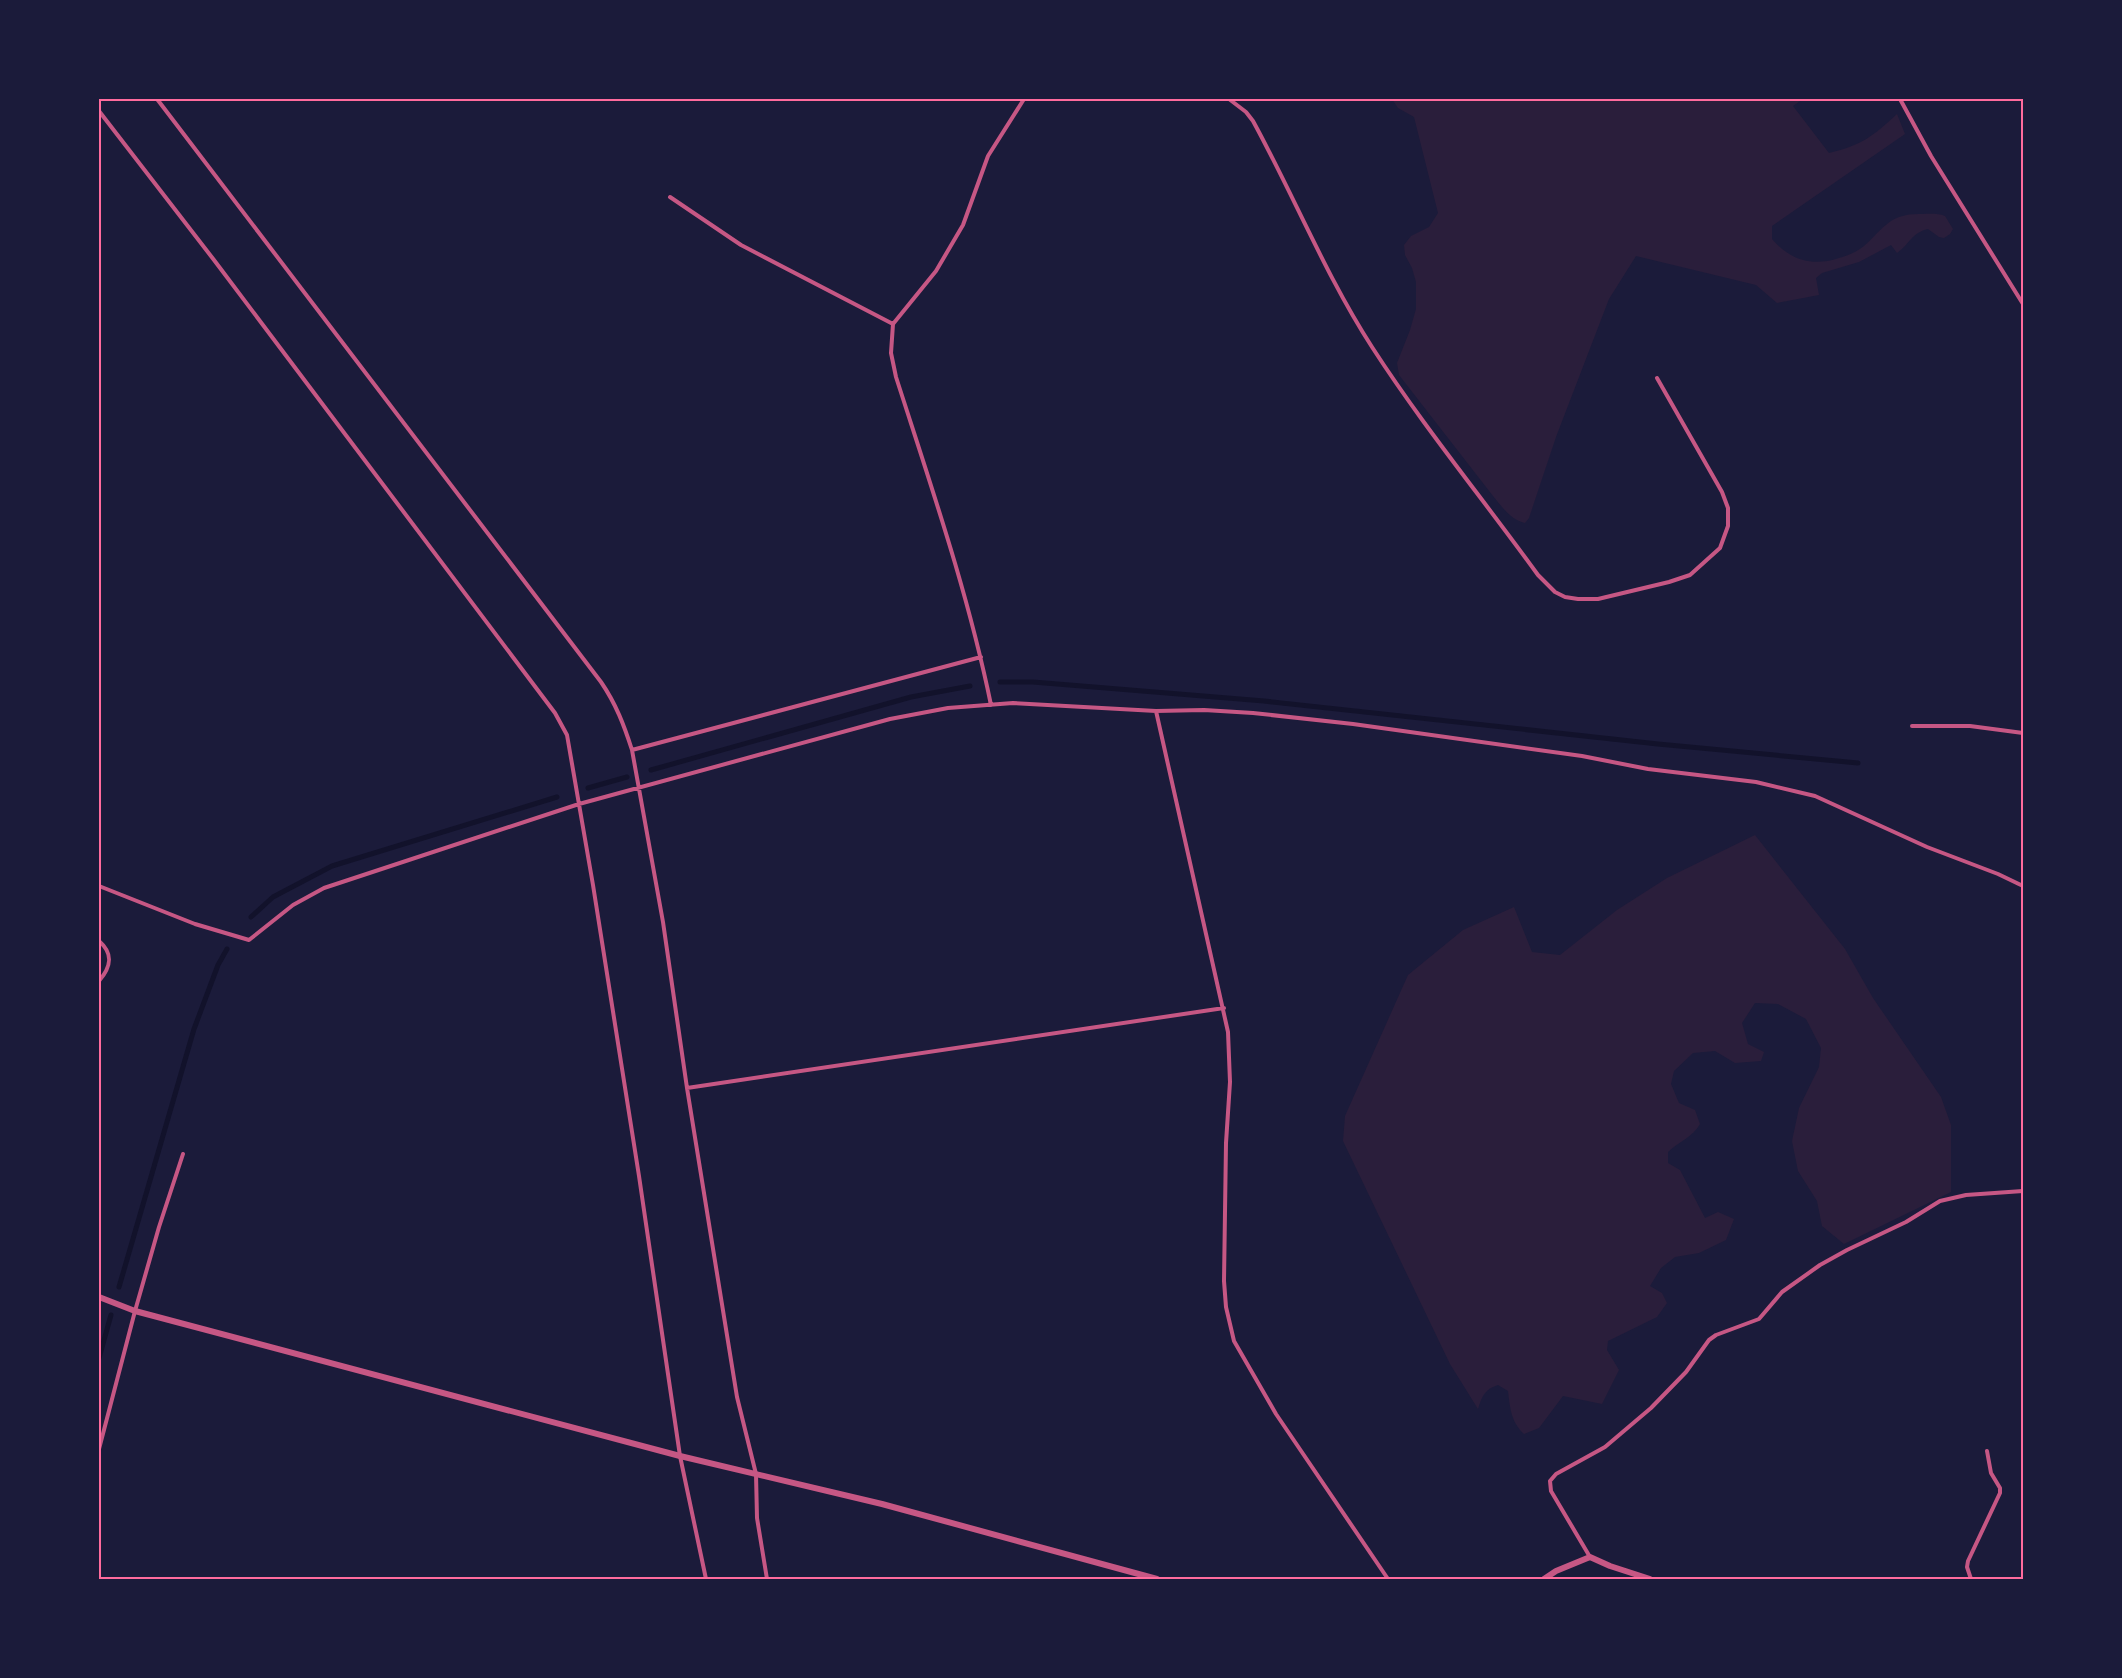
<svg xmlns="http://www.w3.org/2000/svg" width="2122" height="1678" font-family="'Varela Round',sans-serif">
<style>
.green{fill:#2a1e3b}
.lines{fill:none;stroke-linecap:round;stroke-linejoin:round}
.stream{stroke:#12122b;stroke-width:5}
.service{stroke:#c65784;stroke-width:4}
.minor{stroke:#c65784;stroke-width:6}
.neatline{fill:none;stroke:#ff6b9d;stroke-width:2}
</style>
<rect width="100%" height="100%" fill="#1b1b3a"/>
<path class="green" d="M 1803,99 L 1793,106 L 1829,153 C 1862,145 1872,137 1897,114 L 1905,134 L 1772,226 L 1772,239 C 1790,260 1812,267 1839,258 C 1847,256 1857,252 1864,246 C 1885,227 1890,213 1922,214 C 1930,214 1937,213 1945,216 L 1953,229 L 1950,234 L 1944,238 L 1939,237 L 1928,229 C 1911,233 1910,244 1897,253 L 1891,245 L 1859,262 L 1822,273 L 1816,278 L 1819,295 L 1777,303 L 1756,285 L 1636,256 L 1609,299 L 1556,437 L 1529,518 L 1525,523 C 1511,520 1502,507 1493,496 L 1399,375 L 1397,363 L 1410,330 L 1416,309 L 1416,282 L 1412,268 L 1405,255 L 1404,245 L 1411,236 L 1429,227 L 1438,213 L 1414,117 L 1398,108 L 1392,99 Z
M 1755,835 L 1845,949 L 1873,998 L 1941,1097 L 1951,1125 L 1951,1192 L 1844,1244 L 1822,1226 L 1817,1201 L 1798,1171 L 1792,1141 L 1799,1108 L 1819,1067 L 1821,1048 L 1806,1019 L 1778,1004 L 1755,1003 L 1742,1023 L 1748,1044 L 1764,1052 L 1761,1061 L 1735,1063 L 1715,1051 L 1693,1053 L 1674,1071 L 1671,1084 L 1679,1103 L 1695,1110 L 1700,1124 C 1693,1137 1678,1142 1668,1152 L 1668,1163 L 1680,1170 L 1705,1218 L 1718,1212 L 1734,1219 L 1726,1240 L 1699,1253 L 1675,1257 L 1661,1268 L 1650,1286 L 1662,1293 L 1667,1303 L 1657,1317 L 1608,1341 L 1607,1350 L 1619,1370 L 1602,1404 L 1563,1396 L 1539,1428 L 1524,1434 C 1511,1422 1510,1408 1508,1391 L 1498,1385 C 1485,1389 1482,1396 1478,1409 L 1450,1364 L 1343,1141 L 1345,1116 L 1408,975 L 1463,930 L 1514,907 L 1532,952 L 1560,955 L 1617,910 L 1667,878 Z"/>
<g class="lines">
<path class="stream" d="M 1000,682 L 1033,682 L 1264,701 L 1658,744 L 1858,763
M 651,770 L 911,697 L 970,686
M 588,788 L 627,777
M 251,917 L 273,897 L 332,866 L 557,797
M 119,1287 L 194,1029 L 218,965 L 227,949
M 99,1358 L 111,1315"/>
<path class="service" d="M 157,99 L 601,682 C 616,704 624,725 632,750 L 663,922 L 687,1088 L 737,1397 L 756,1474 L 757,1518 L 767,1579
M 1229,99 L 1246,112 L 1253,121 C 1294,196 1326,276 1372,347 C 1423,426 1483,499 1538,575 L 1555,592 L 1565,597 L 1578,599 L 1598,599 L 1669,582 L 1690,575 L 1720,548 L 1728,526 L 1728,508 L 1722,492 L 1657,378
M 1900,99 L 1931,156 L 2023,304
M 99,111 L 214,260 L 555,713 L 567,735 L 593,885 L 639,1176 L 680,1456 L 706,1579
M 670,197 L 741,245 L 893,324 L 891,353 L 896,377 C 931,486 968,593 991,705
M 893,324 L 936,271 L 963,225 L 988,156 L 1024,99
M 1156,711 L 1228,1032 L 1230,1082 L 1226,1143 L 1224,1281 L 1226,1307 L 1234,1341 L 1276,1414 L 1388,1579
M 1912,726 L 1970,726 L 2023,733
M 632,750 L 981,657
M 99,886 L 195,924 L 249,940 L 293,905 L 324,888 L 579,804 L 890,719 L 948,708 L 1013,703 L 1156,711 L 1204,710 L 1253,713 L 1353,724 L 1582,756 L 1648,769 L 1756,782 L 1815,796 L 1927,847 L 1998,874 L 2023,886
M 99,941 C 114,954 111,967 99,981
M 687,1088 L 1224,1008
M 99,1449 L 135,1311 L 159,1227 L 183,1154
M 1590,1557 L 1551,1491 L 1550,1481 L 1556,1474 L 1605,1447 L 1651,1408 L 1686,1372 L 1709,1340 L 1716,1335 L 1759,1319 L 1782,1292 L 1820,1265 L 1847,1250 L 1906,1222 L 1940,1201 L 1966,1195 L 2023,1191
M 1971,1579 L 1967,1567 L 1968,1561 L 2000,1493 L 2000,1488 L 1991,1473 L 1987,1451"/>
<path class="minor" d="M 99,1297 L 135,1311 L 680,1456 L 882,1504 L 1157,1579
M 1544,1579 L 1556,1571 L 1590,1557 L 1610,1566 L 1650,1579"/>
</g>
<rect width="2122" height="1678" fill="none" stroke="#1b1b3a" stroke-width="201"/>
<rect x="100" y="100" width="1922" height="1478" class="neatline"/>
</svg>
